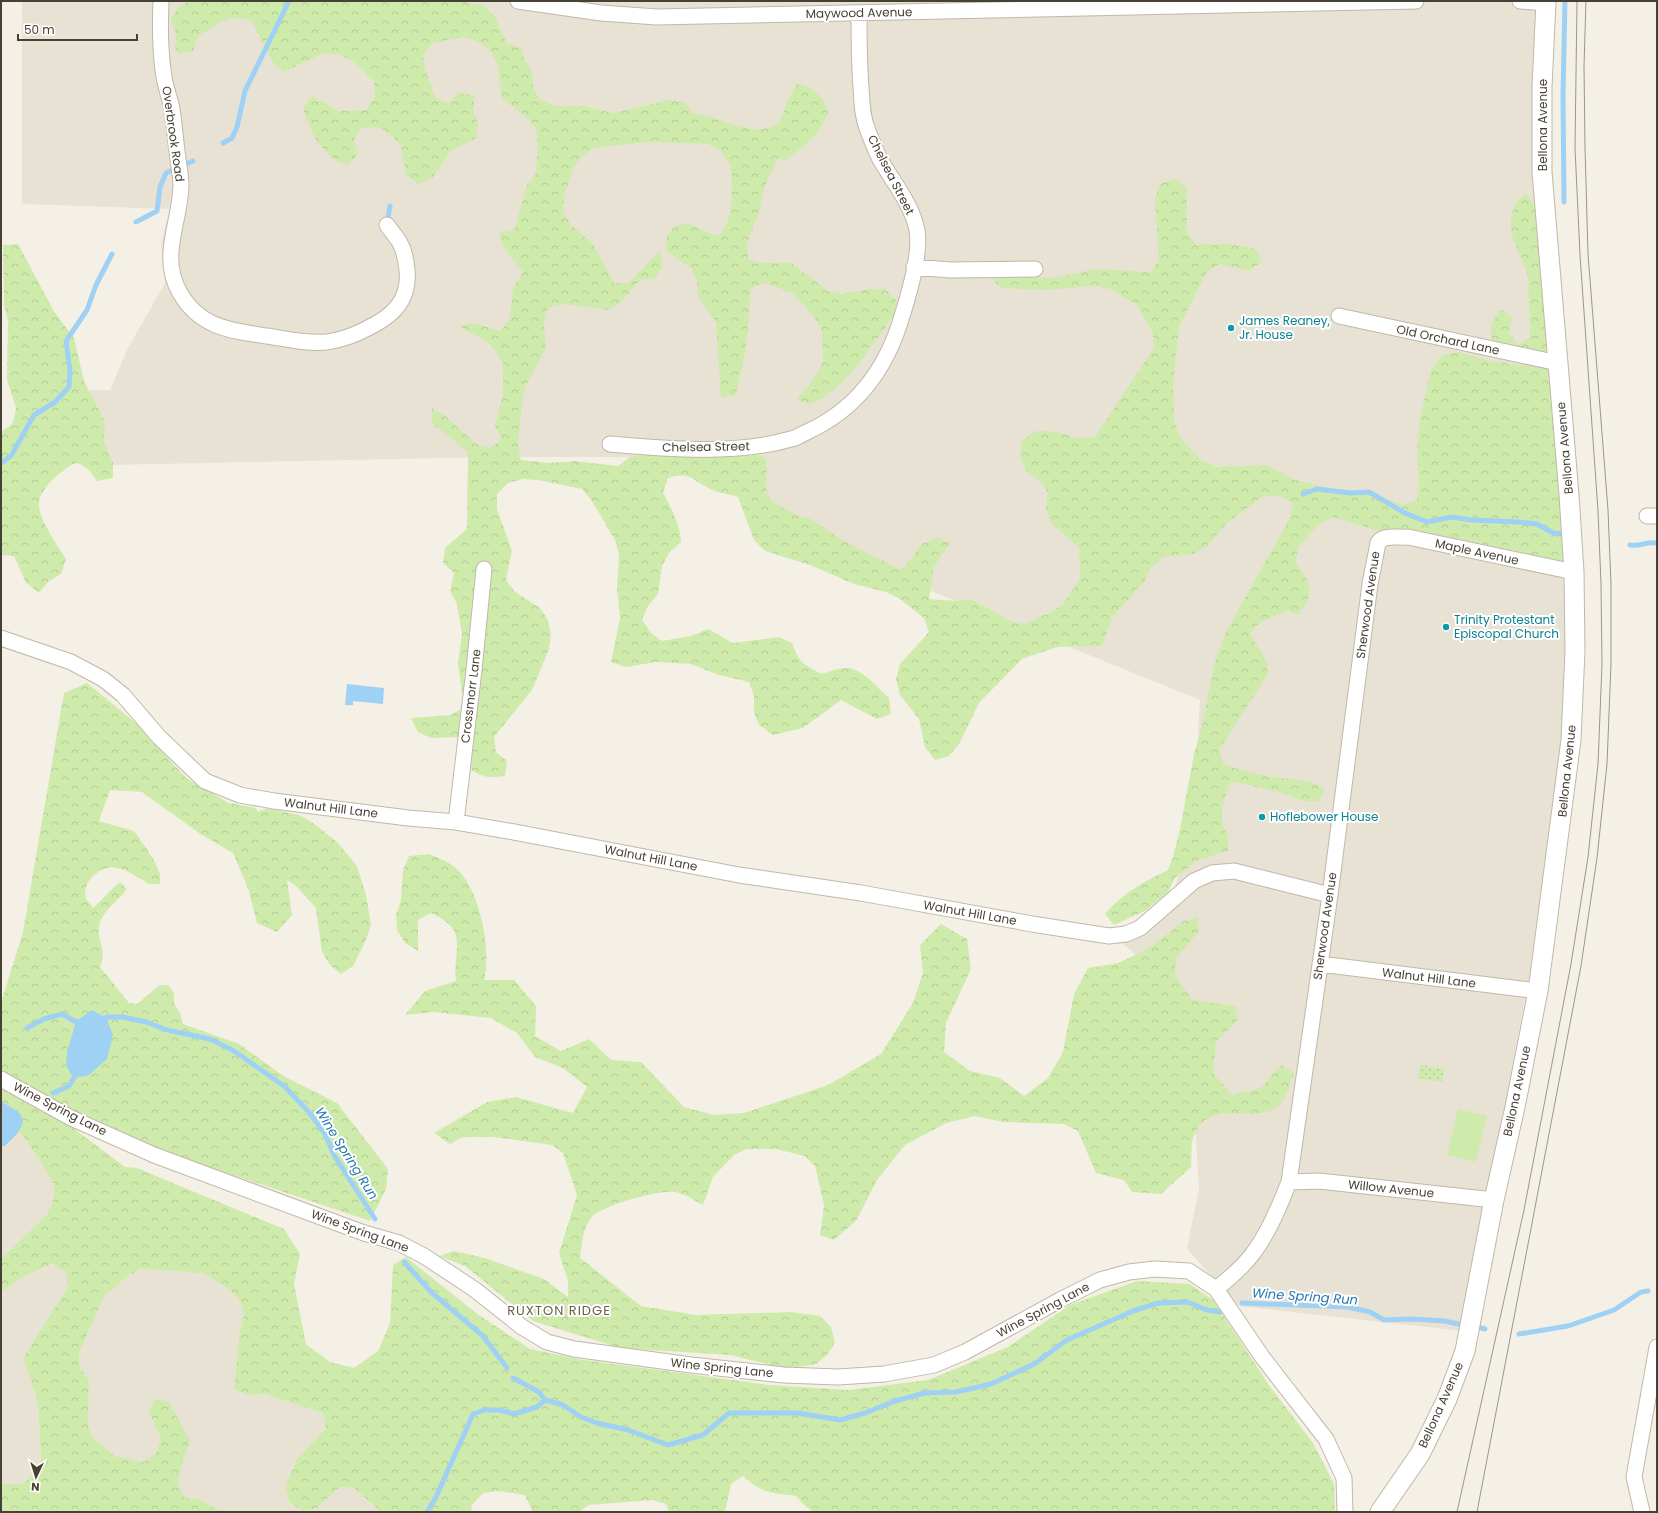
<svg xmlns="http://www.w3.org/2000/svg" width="1658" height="1513" font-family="Poppins,sans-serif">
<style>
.residential{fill:#e8e2d4}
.green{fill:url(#green-dots)}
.forest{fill:url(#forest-crowns);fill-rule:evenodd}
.pitch{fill:#cfebac}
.water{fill:#9fd1f5}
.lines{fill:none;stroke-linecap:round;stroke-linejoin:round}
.stream{stroke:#9fd1f5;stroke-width:5}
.minor-casing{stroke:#c0b8a8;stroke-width:17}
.tertiary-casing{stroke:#c0b8a8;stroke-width:21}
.minor{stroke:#fff;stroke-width:15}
.tertiary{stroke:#fff;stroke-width:19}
.tram{stroke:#969696;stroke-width:1}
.culture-dot{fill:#0f9aa8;stroke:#fff;stroke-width:1.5}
.labels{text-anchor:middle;stroke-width:4;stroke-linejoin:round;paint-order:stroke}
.street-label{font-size:12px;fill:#474035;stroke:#fff}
.culture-label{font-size:12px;fill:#0d838f;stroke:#fff;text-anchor:start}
.water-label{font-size:13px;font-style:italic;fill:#2677b2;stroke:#fff}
.neighbourhood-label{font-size:13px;letter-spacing:1px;fill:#6b5e4b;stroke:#fff}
</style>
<defs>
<pattern id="green-dots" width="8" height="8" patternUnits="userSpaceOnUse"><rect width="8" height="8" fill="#cfebac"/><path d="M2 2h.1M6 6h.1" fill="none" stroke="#b3cb95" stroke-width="1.8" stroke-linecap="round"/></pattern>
<pattern id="forest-crowns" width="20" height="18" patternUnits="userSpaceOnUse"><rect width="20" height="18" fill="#cfebac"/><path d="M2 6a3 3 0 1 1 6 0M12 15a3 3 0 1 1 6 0" fill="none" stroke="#b3cb95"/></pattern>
</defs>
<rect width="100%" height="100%" fill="#f4f0e6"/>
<path class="residential" d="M 22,1 L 1538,1 L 1532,98 L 1535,181 L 1565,558 L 1565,714 L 1552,857 L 1462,1331 L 1239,1306 L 1187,1249 L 1199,1188 L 1193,1090 L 1142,960 L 1112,934 L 1170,905 L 1193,825 L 1200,700 L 754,519 L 755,457 L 494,457 L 105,465 L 1,461 L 23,432 L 23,392 L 110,390 L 128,348 L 165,283 L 161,244 L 170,209 L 22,204 Z
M 20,1132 L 39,1159 L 54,1185 L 53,1201 L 47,1214 L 1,1259 L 1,1146 L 6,1146 Z
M 53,1264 L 66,1272 L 68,1287 L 23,1358 L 38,1402 L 41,1462 L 33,1476 L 21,1484 L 1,1484 L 1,1292 L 25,1276 Z
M 141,1269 L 203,1273 L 230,1290 L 240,1301 L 244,1315 L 240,1330 L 249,1395 L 264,1394 L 323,1413 L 326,1428 L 296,1460 L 285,1488 L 290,1503 L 303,1511 L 317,1508 L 339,1487 L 354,1488 L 377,1508 L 379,1512 L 222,1512 L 199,1499 L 184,1498 L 178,1484 L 180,1470 L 190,1441 L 149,1412 L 161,1439 L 156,1453 L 143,1462 L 115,1456 L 92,1437 L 88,1424 L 89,1380 L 80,1368 L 79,1353 L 104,1297 L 128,1276 Z"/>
<path class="green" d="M 1420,1065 L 1445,1069 L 1442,1082 L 1418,1078 Z"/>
<path class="forest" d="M 189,1 L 461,1 L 485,6 L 495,17 L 507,44 L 522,48 L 524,58 L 532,71 L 533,88 L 541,100 L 555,106 L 584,106 L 612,113 L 669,100 L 684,102 L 693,113 C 717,116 739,131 764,129 C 769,128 774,125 779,123 L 790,96 L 797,83 C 816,89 821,94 829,111 C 819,137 807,144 786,160 L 778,158 L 765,186 L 758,216 L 747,243 L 748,259 L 762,263 L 791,263 L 827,290 L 841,294 L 870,289 L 885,289 L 896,300 L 895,314 L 859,364 L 837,387 L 825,397 L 811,404 L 796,400 L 816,376 L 823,361 L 822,331 L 815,318 L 794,294 L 765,283 L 751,288 L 746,348 L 736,395 L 721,398 L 716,322 L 698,297 L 697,282 L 691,268 L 666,251 L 667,236 L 676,225 L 691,224 L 704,231 L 719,236 L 727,224 L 731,209 L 732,179 L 730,164 L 721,151 L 708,144 L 646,142 L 594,148 L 582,156 L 573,168 L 564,197 L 563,212 L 571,225 L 593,244 L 614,283 L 628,283 L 660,251 L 663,266 L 655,278 L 640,280 L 621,302 L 608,310 L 563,304 L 548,308 L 544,322 L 546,348 L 525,387 L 522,402 L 518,446 L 521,460 L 550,463 L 574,461 L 618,466 L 630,457 L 645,455 L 706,457 L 755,452 L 767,460 L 766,488 L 771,501 L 797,515 L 811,519 L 842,540 L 899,569 L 904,568 L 922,544 L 937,537 L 950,543 L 934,567 L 929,599 L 957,601 L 971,599 L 1010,621 L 1024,624 L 1051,612 L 1063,604 L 1080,579 L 1079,548 L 1050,522 L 1046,507 L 1048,492 L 1039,480 L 1026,471 L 1020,456 L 1022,441 L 1036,431 L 1050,431 L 1080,438 L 1095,437 L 1154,348 L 1153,333 L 1137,305 L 1110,289 L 1093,286 L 1046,290 L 1015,289 L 1000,287 L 990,276 L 1052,278 L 1095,269 L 1150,272 L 1159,260 L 1155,199 L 1160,184 L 1175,179 L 1187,188 L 1187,233 L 1196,244 L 1226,244 L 1255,248 L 1262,261 L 1249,271 L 1220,264 L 1207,272 L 1179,327 L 1173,387 L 1174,419 L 1179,436 L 1201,460 L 1217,467 L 1266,465 L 1295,480 L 1324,487 L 1375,494 L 1403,505 L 1417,500 L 1419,485 L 1417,448 L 1421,413 L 1431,370 L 1442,355 L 1459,352 L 1490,361 L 1549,369 L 1566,562 L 1418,530 L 1376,530 L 1333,517 L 1319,525 L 1298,547 L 1296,563 C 1312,585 1315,592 1298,615 L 1288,611 L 1260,622 L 1250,634 L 1266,660 L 1268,674 L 1219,750 L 1223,764 L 1237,769 L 1266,776 L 1312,782 L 1325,789 L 1319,802 L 1304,801 L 1275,791 L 1230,781 L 1222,808 L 1222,823 L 1228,837 L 1228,851 L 1198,860 L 1175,878 L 1168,892 L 1145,911 L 1114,925 L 1105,914 C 1124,892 1142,883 1168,870 L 1173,857 L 1180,829 L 1194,754 L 1202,726 L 1214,665 L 1224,636 L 1238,610 L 1290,518 L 1293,503 L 1279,496 L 1263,496 L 1226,524 L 1206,547 L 1193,554 L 1163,557 L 1151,568 L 1144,582 L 1113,616 L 1102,646 L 1057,647 L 1022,659 L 979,703 L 959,744 L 949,756 L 935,760 L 925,747 L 919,719 L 900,695 L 896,679 L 900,664 L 929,632 L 924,618 L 900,599 L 886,592 L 854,584 L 810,565 L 765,551 L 754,540 L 738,497 C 729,494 717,493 708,488 C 689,478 691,472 668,478 L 663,492 C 671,508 680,524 681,542 L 669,553 L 662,566 L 658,594 L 648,606 L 642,619 L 650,632 L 662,641 L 691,636 L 708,629 L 733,643 L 779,637 L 792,643 C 799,663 804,665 822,674 C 831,671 844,666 853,669 C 867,674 878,688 889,698 L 891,714 L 877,719 L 841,700 L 803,728 L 773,735 L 759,725 L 754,712 L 754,696 L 749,682 L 719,675 L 691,664 L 656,662 L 626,667 L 611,662 L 620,618 L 617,588 L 619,555 L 615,540 L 592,501 L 582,489 L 538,480 L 522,479 L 508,483 L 497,494 L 497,509 L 512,551 L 506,580 L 515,592 L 540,608 L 548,620 L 551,635 L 549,649 L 532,690 L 494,737 L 496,752 L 507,761 L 505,776 C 492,778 483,778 471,770 L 488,565 L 462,737 L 431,738 L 418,732 L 411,718 L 450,715 L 464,708 L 458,663 L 462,634 L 457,604 L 450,591 L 454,573 L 443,563 L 445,548 L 467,529 L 468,452 L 432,423 L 432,408 L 444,415 L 476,444 L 490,448 L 502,439 L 495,426 L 503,394 L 503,364 L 496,351 L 486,341 L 458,326 L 473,323 L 501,331 L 510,318 L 513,288 L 523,272 L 504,248 L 499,233 L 514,230 L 527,185 L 536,173 L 538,144 L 536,128 L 526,117 L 502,98 L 498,65 L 491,52 L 479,42 L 463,37 L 432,43 L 423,55 L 425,69 L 435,97 L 448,103 L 459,93 L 475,95 L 473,110 L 478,124 L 476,138 L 450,152 L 433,177 L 419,184 L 406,175 L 401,146 L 391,135 L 377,127 L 362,128 L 354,140 L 358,154 L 348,165 C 344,163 337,162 334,159 C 318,148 308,126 303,108 L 312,96 L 338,111 L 366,110 L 375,97 L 374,82 L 352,60 L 339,55 L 324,53 L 283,72 L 272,61 L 252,21 L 238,18 L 223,21 L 198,36 L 193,51 L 178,54 L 175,48 L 176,33 L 170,19 L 179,7 Z
M 1526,193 L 1539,213 L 1554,353 L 1542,355 L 1497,349 C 1487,330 1489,325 1501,309 L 1512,318 L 1509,333 L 1518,345 L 1530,337 L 1528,276 L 1511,233 L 1511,217 L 1515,204 Z
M 18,244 L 55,313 L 74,338 L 84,381 L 105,422 L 104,442 L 113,463 L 113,478 L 97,481 L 89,470 L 77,462 C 63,469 40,487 39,504 C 37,516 59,548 66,559 L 61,574 L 48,582 L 39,593 L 26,583 L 14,556 L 1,555 L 1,432 L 13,423 L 16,408 L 7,380 L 8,320 L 4,305 L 3,245 Z
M 87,683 L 137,724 L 186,778 L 229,803 L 256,808 L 258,812 L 267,808 L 299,815 L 313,823 L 337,842 L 357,866 L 366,895 L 371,925 L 366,940 L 353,966 L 341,974 L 330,965 L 322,952 L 316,908 L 296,886 L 287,880 L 292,915 L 277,932 L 257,923 L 248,888 L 233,853 L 199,833 L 142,792 L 110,790 L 99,821 L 134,831 L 145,846 L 156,864 L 160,874 L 160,884 L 149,884 L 131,873 L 122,869 L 112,867 L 103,869 L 94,875 L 88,882 L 85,890 L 86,899 L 93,908 C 103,899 109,891 120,882 L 127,889 C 117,903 95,915 99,936 C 102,950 105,952 100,967 L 129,1003 L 137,1004 L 160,985 L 168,985 L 174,993 L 174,1003 L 180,1013 L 183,1024 L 239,1044 L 285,1077 L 337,1103 L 388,1169 L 386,1189 L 370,1221 L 159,1150 L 87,1119 L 29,1088 L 1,1069 L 1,1003 L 23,932 L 64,693 ZM 107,1059 L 82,1077 L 71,1075 Z
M 429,854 C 439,858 450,862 458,870 C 480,891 492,952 484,980 L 514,980 L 536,1006 L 535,1036 L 561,1051 L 589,1039 L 611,1060 L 641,1062 L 684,1107 L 714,1115 L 744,1113 L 828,1085 L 881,1054 L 913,1003 L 923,973 L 920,945 L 941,924 L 967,939 L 971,969 L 946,1023 L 944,1052 L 970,1071 L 1000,1078 L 1024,1096 L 1048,1078 L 1063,1052 L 1074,994 L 1088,968 L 1118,963 L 1146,950 L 1184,921 L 1198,917 L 1198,932 L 1176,959 L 1175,975 L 1192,1000 L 1236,1006 L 1237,1021 L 1216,1042 L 1213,1073 L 1232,1095 L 1261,1088 L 1281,1065 L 1294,1073 C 1290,1082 1288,1094 1282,1102 C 1263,1129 1210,1094 1194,1136 C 1190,1145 1192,1158 1191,1167 L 1161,1194 L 1132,1192 L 1124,1180 L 1096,1173 L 1078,1131 L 1064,1124 L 1004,1122 L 975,1116 L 946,1123 L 905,1145 L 877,1180 L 856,1221 L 834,1240 L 820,1235 L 824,1205 L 815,1166 L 805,1156 L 776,1149 L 747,1149 L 734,1155 L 713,1177 L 703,1205 C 695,1201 684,1193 675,1192 C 660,1190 602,1205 592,1217 C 582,1229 582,1244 580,1258 L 641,1306 L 696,1315 L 791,1312 L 820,1316 L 831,1327 L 835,1342 L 827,1355 L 816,1364 L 787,1369 L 730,1355 L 620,1348 L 533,1321 L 465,1266 L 439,1256 L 454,1251 L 485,1258 L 544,1279 L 568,1297 L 568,1281 L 559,1253 L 577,1195 L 563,1153 L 552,1145 L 494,1137 L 463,1137 L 450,1144 L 434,1133 L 487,1102 L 516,1097 L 573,1113 L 587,1087 L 563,1068 L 535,1057 L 517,1033 L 491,1018 L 433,1012 L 405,1015 L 425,991 L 456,981 C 452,948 471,931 431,913 L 418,920 L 418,951 L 405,943 L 397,930 L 396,915 L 401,900 L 403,870 L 409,856 Z
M 1,1087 L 57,1116 L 125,1167 L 137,1168 L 284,1229 L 300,1254 L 294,1284 L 306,1344 L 330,1362 L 354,1368 L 378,1351 L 390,1323 L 393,1265 L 406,1257 L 476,1313 L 530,1349 L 584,1360 L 769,1385 L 848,1390 L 928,1380 L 1008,1347 L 1070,1305 L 1137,1281 L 1190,1284 L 1213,1300 L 1271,1388 L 1313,1443 L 1334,1484 L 1335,1512 L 815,1512 L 806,1507 L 796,1496 C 772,1493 762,1494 743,1476 L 731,1484 L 725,1512 L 669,1512 L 666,1504 L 652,1500 L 589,1505 L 579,1512 L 533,1512 L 525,1495 L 497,1491 L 483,1493 L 472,1505 L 471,1512 L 379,1512 L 377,1508 L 354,1488 L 340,1487 L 317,1508 L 303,1511 L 290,1503 L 285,1488 L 296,1460 L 326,1428 L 323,1413 L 264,1394 L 249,1395 L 234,1389 L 240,1330 L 244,1315 L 240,1301 L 230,1290 L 203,1273 L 141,1269 L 128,1276 L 104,1297 L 79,1353 L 80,1368 L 89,1380 L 88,1424 L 92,1437 L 115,1456 L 143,1462 L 156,1453 L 161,1439 L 149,1412 L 155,1399 L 169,1402 L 190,1441 L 180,1470 L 178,1484 L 185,1498 L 199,1499 L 222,1512 L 1,1512 L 1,1484 L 21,1484 L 33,1476 L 41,1462 L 38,1402 L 23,1358 L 68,1287 L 66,1272 L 52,1264 L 25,1276 L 1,1292 L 1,1259 L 47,1214 L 53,1201 L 54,1185 L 39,1159 L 20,1132 L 5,1146 L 1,1146 Z"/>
<path class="pitch" d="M 1458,1109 L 1487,1116 L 1476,1162 L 1447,1155 Z"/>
<path class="water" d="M 347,684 L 384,688 L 383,704 L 353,701 L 353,705 L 345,705 Z
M 91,1010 L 106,1017 L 113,1035 L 107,1059 L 89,1075 L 82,1077 L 71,1075 L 66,1064 L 67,1052 L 76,1022 Z
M 1,1101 C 6,1105 16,1109 20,1114 C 29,1125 12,1139 5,1146 L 1,1146 Z"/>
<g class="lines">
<path class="stream" d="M 223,143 L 232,138 L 237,127 L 245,91 L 289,1
M 1564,202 L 1563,95 L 1565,1
M 136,222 L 157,211 L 160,187 L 166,173 L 193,161
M 387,224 L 390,206
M 1,463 L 11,456 L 34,415 L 55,402 L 69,387 L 70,370 L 66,341 L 87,310 L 96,285 L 112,254
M 1303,494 L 1317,489 L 1350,493 L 1369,492 L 1405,513 L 1427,522 L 1452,517 L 1471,520 L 1518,522 L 1537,524 L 1553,533 L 1565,534
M 1630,545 C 1641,547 1646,541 1657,543
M 103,1022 L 106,1017 L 123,1017 L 146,1022 L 167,1030 L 210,1039 L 234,1051 L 284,1086 L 308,1111 L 325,1134 L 334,1155 L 375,1219
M 27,1028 L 44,1019 L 62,1014 L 76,1022 L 81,1021
M 53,1093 L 69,1086 L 79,1070
M 404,1262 L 431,1292 L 483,1336 L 507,1368
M 1242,1303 L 1348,1307 L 1370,1312 L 1384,1320 L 1412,1319 L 1444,1321 L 1459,1324
M 1477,1327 L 1485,1329
M 1519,1334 L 1568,1326 L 1614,1310 L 1641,1292 L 1648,1291
M 513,1378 L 539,1392 L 545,1400 L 563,1405 L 581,1417 L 597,1423 L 628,1430 L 668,1445 L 703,1435 L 729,1413 L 797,1413 L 840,1420 L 865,1413 L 895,1401 L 925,1393 L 956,1392 L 991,1384 L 1034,1364 L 1067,1340 L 1133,1311 L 1158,1303 L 1187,1302 L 1207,1310 L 1220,1312
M 427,1512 L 436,1497 L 473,1414 L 485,1410 L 500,1410 L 514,1414 L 537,1407 L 545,1400"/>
<defs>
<path id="minor" d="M 161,1 C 160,24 160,47 163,70 C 164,82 168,93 171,104 C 174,119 175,136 177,151 C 178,162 181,174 181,186 C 180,223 159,257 180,293 C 200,328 232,331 267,336 C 286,339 307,344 327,342 C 342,340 355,335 368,328 C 393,316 410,300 407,270 C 406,261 405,252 400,243 C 397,237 391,231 387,225
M 518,1 L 601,13 L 657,17 L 1416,1
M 1520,1 L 1546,3
M 914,267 L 950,270 L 1035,269
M 1339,316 L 1558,363
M 610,444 C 666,449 736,455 791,439 C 797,438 802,434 807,432 C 857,409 887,368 902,316 C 909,294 921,254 917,230 C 912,205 894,183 881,161 C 876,152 872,141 868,131 C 862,117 862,102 861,87 C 859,63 859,38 859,13
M 1647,516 L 1657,516
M 1,638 L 71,662 L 103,679 L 123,695 L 159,737 L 205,781 L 240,795 L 274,801 L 408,818 L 456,822 L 514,832 L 739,875 L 861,893 L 1032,924 L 1109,936 L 1126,934 L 1140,928 L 1194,881 L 1212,873 L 1234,871 L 1330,895
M 456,822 L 474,670 L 484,569
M 1320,964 L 1538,991
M 1,1079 L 71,1118 L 154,1155 L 364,1233 L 399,1243 L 424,1256 L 474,1289 L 522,1327 L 547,1342 L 574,1349 L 691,1365 L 784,1375 L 838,1377 L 884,1374 L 934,1365 L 965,1352 L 1060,1300 L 1100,1280 L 1129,1272 L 1155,1269 L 1189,1271 L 1216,1289 L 1263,1358 L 1326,1439 L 1344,1478 L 1345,1512
M 1289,1182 L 1319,1181 L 1494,1200
M 1216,1289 C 1230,1278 1244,1266 1254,1252 C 1269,1232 1280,1205 1289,1182 L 1330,895 L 1370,584 L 1378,543 C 1383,534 1399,538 1408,537 L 1574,572
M 1642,1512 L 1634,1477 L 1657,1347"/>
<path id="tertiary" d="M 1380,1512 L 1420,1454 L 1447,1399 L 1465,1351 L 1494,1200 L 1515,1107 L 1538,991 L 1571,740 L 1575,651 L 1574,572 L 1569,495 L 1542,172 L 1542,87 L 1546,1"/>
</defs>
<use href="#minor" class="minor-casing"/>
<use href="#tertiary" class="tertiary-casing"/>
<use href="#minor" class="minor"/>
<use href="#tertiary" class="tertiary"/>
<path class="tram" d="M 1457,1512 L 1524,1210 L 1571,964 L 1588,857 L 1598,764 L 1602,664 L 1601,584 L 1598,511 L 1580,255 L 1575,148 L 1577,1
M 1477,1512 L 1581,966 L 1597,858 L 1607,764 L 1611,664 L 1611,584 L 1608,510 L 1588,254 L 1585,147 L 1584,66 L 1586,1"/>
</g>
<g class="culture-dot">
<circle cx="1231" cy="328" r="4"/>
<circle cx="1446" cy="627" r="4"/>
<circle cx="1262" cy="817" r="4"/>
</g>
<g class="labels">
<g class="street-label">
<text transform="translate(859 13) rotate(-1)" y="4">Maywood Avenue</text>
<text transform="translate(1543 125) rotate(-90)" y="4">Bellona Avenue</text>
<text transform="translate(173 134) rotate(82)" y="4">Overbrook Road</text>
<text transform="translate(891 175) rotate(63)" y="4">Chelsea Street</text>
<text transform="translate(1448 340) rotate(12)" y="4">Old Orchard Lane</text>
<text transform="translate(706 447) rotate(-1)" y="4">Chelsea Street</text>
<text transform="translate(1565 448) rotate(-95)" y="4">Bellona Avenue</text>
<text transform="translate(1477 552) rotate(12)" y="4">Maple Avenue</text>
<text transform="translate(1368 605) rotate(-82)" y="4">Sherwood Avenue</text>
<text transform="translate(471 696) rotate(-83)" y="4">Crossmorr Lane</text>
<text transform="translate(1567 771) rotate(-84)" y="4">Bellona Avenue</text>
<text transform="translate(331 808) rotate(7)" y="4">Walnut Hill Lane</text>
<text transform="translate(651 858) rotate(11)" y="4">Walnut Hill Lane</text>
<text transform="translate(970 913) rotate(10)" y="4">Walnut Hill Lane</text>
<text transform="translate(1325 926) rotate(-82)" y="4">Sherwood Avenue</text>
<text transform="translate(1429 978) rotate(7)" y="4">Walnut Hill Lane</text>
<text transform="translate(1517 1091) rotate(-78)" y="4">Bellona Avenue</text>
<text transform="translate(60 1109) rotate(27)" y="4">Wine Spring Lane</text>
<text transform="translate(1391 1189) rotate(6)" y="4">Willow Avenue</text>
<text transform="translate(360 1231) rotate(20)" y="4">Wine Spring Lane</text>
<text transform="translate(1043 1310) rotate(-28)" y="4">Wine Spring Lane</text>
<text transform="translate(722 1368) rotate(6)" y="4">Wine Spring Lane</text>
<text transform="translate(1441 1405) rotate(-66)" y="4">Bellona Avenue</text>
</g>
<g class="culture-label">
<text x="1239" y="325">James Reaney,<tspan x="1239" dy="14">Jr. House</tspan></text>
<text x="1454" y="624">Trinity Protestant<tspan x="1454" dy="14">Episcopal Church</tspan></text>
<text x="1270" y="821">Hoflebower House</text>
</g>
<g class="water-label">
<text transform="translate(347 1153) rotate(58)" y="5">Wine Spring Run</text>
<text transform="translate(1305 1296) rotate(4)" y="5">Wine Spring Run</text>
</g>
<g class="neighbourhood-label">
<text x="559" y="1315">RUXTON RIDGE</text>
</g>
</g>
<rect width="1658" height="1513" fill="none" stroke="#474035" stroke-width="4"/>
<g transform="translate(36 1477) rotate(184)" stroke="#ffffff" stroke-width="3" paint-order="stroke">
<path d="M0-3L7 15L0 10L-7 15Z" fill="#474035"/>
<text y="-6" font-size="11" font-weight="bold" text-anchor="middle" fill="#474035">N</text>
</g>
<path d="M18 34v6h119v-6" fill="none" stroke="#474035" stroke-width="2"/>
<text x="24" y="34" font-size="12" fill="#474035" stroke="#ffffff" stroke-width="3" paint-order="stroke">50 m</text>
</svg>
